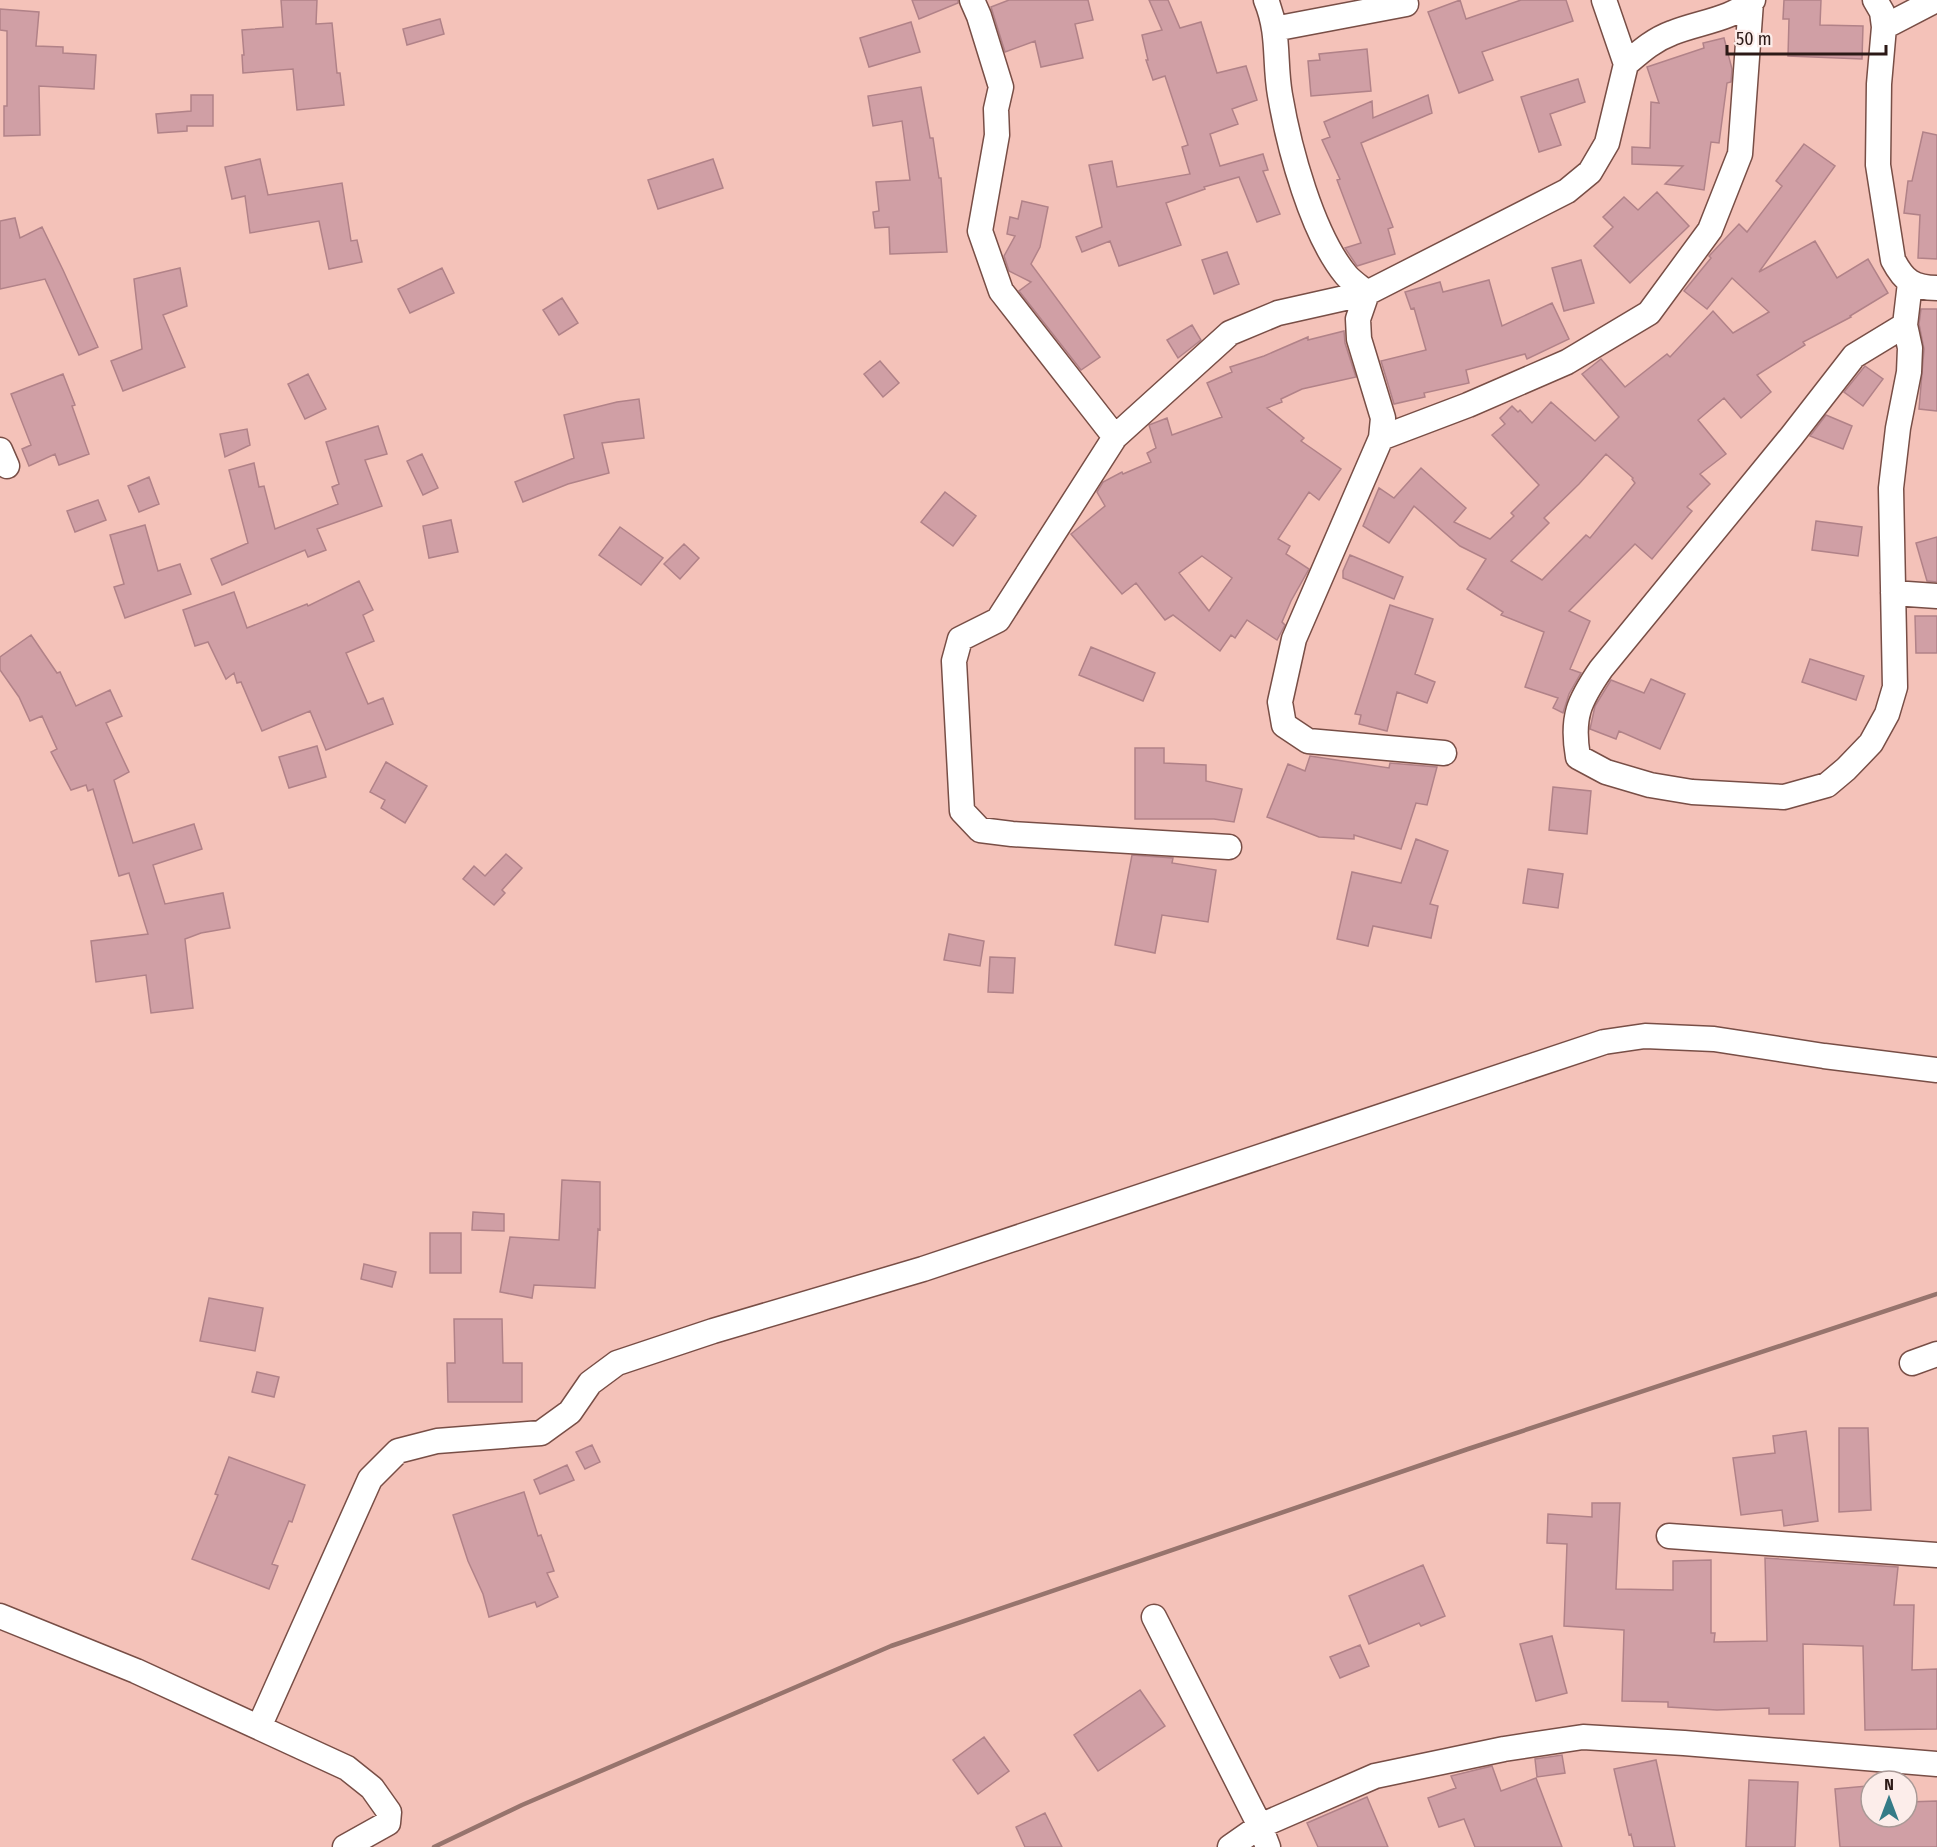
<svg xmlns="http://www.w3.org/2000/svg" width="1937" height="1847" font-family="'Fira Sans Condensed',sans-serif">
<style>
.building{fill:#d09fa5;stroke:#b18288;stroke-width:1.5;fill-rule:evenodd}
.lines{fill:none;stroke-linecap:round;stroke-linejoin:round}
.minor-casing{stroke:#784e46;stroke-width:27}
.minor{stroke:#fff;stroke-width:24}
.rail{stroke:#97746d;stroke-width:4.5}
</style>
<rect width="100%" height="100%" fill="#f4c2b9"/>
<path class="building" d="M 281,0 L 317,0 L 316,24 L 332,23 L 337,73 L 340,73 L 344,105 L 297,110 L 293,69 L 243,73 L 242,55 L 244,55 L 242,30 L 283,27 Z
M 912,0 L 958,0 L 958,3 L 919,19 Z
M 1009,0 L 1088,0 L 1093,20 L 1075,24 L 1083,58 L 1041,67 L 1035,41 L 1005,52 L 991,7 Z
M 1149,0 L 1168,0 L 1180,28 L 1201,22 L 1217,73 L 1246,66 L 1257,100 L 1232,109 L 1238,124 L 1210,134 L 1220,166 L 1263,154 L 1268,170 L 1263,171 L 1280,214 L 1257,222 L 1239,177 L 1204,187 L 1205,189 L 1166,203 L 1181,245 L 1119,266 L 1110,241 L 1082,252 L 1076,237 L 1102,227 L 1089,165 L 1112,161 L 1117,187 L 1190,174 L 1182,147 L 1188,145 L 1165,76 L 1153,80 L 1146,60 L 1148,60 L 1142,35 L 1162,30 Z
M 1460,0 L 1466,19 L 1521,0 L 1566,0 L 1573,21 L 1482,52 L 1493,80 L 1459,93 L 1428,12 Z
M 1784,0 L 1821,0 L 1820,25 L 1863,26 L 1862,59 L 1788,56 L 1789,19 L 1783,19 Z
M 0,9 L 39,12 L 36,46 L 63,47 L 63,53 L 96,55 L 94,89 L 39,86 L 40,135 L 4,136 L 4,106 L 7,106 L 7,31 L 0,30 Z
M 440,19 L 444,34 L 407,45 L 403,29 Z
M 911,22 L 920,52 L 869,67 L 860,38 Z
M 1724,38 L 1732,69 L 1731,82 L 1727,83 L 1719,143 L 1711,142 L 1704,190 L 1665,184 L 1683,166 L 1632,164 L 1632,147 L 1650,148 L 1651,102 L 1659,103 L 1647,67 L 1704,48 L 1703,43 Z
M 1367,49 L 1371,91 L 1311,96 L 1308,61 L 1320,60 L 1319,54 Z
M 1578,79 L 1585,102 L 1550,114 L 1561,145 L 1539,152 L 1521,97 Z
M 921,87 L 930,138 L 933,138 L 939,178 L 941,178 L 947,252 L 890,254 L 889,227 L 875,228 L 873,212 L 879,211 L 876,182 L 910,180 L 902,121 L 873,126 L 868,96 Z
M 191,95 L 213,95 L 213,126 L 187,126 L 187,131 L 158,133 L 156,114 L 191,111 Z
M 1428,95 L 1432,113 L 1361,143 L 1393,227 L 1388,229 L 1395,254 L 1357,266 L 1345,248 L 1361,243 L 1337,180 L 1340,179 L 1322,140 L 1330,137 L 1324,122 L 1372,101 L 1373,118 Z
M 1923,132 L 1937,135 L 1937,259 L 1918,258 L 1920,215 L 1904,213 L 1908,181 L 1912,181 Z
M 1804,144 L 1835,166 L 1759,272 L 1815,241 L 1837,278 L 1868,259 L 1888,293 L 1850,316 L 1851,317 L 1803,342 L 1805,345 L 1757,375 L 1771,392 L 1741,418 L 1724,398 L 1698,420 L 1726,454 L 1700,474 L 1710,484 L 1687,507 L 1692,511 L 1652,559 L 1635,544 L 1569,611 L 1590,621 L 1570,669 L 1581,673 L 1569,694 L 1563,713 L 1553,708 L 1558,698 L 1525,687 L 1544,632 L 1501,615 L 1503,612 L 1467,589 L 1486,559 L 1460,546 L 1414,506 L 1389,543 L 1363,526 L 1379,488 L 1394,498 L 1421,468 L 1466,508 L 1454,522 L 1490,539 L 1514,516 L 1511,513 L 1539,485 L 1492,435 L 1505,424 L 1500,418 L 1512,406 L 1518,412 L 1520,410 L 1532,423 L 1551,402 L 1595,441 L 1619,417 L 1582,374 L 1601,359 L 1625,387 L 1667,354 L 1670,357 L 1713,311 L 1733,333 L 1769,312 L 1732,278 L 1707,309 L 1684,291 L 1711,258 L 1709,256 L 1739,224 L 1747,232 L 1782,186 L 1776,181 ZM 1606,454 L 1633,478 L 1632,479 L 1635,483 L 1590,538 L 1586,535 L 1542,580 L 1511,561 L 1549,523 L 1544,518 L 1579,484 Z
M 260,159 L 268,195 L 342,183 L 351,241 L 357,240 L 362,262 L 329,269 L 319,221 L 250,233 L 245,196 L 232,199 L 225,167 Z
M 713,159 L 723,188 L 658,209 L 648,180 Z
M 1657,192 L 1689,226 L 1630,283 L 1594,246 L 1613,227 L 1603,217 L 1624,197 L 1638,210 Z
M 1022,201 L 1048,207 L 1040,247 L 1031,264 L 1100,357 L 1081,370 L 1019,291 L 1031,282 L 1009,271 L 1004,256 L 1015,236 L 1007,234 L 1010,217 L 1018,219 Z
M 15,218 L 20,238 L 42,227 L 63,270 L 98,347 L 79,355 L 45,279 L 0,289 L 0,221 Z
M 1227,252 L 1239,284 L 1214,294 L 1202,260 Z
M 1581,260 L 1594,303 L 1564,311 L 1552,268 Z
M 180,268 L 187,306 L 163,315 L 185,367 L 123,391 L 111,361 L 142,349 L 134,279 Z
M 442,268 L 454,293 L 410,313 L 398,289 Z
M 1489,280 L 1502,326 L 1552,303 L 1569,339 L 1527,359 L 1525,354 L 1466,370 L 1469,383 L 1424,393 L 1425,397 L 1394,404 L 1381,361 L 1426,350 L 1414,308 L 1411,309 L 1405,292 L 1440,282 L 1443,292 Z
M 562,298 L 578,323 L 559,335 L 543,310 Z
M 1921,309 L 1937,309 L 1937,411 L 1919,409 L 1924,349 L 1919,324 Z
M 1192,325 L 1201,340 L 1178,358 L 1167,340 Z
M 1344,331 L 1345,343 L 1356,377 L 1302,389 L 1281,399 L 1282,402 L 1267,408 L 1304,438 L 1301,441 L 1341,469 L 1319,500 L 1309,492 L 1278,539 L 1290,546 L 1286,554 L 1309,569 L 1291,601 L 1282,622 L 1285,625 L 1277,640 L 1247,620 L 1235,638 L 1231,635 L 1220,651 L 1173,615 L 1165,620 L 1136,583 L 1122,594 L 1071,534 L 1105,506 L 1097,492 L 1103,482 L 1122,472 L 1123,474 L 1151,462 L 1147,453 L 1156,448 L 1149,425 L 1167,418 L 1172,435 L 1222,417 L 1207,383 L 1232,372 L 1230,367 L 1264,356 L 1308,337 L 1308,340 ZM 1202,556 L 1232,578 L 1209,611 L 1179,573 Z
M 880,361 L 899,383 L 883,397 L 864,374 Z
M 1865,366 L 1883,379 L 1863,406 L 1844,392 Z
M 63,374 L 75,405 L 72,406 L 89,454 L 59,465 L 55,454 L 29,466 L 22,449 L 31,445 L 11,394 Z
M 308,374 L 326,409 L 305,419 L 288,384 Z
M 639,399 L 644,438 L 602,443 L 609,473 L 568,484 L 523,502 L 515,482 L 574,458 L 564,415 L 617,402 Z
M 1826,415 L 1852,426 L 1843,449 L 1810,436 Z
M 378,426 L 387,454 L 365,460 L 382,506 L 317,529 L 326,550 L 308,557 L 305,550 L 222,585 L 211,559 L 248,543 L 229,470 L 254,463 L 259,487 L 264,486 L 275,529 L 338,504 L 332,487 L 339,484 L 326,442 Z
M 247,429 L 250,445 L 225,457 L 220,434 Z
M 422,454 L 438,488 L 423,495 L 407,461 Z
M 149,477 L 159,504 L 139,512 L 128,486 Z
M 945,492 L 976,516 L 953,546 L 921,522 Z
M 98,500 L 106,520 L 75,532 L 67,511 Z
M 451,520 L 458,552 L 429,558 L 423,526 Z
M 1816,521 L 1862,527 L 1858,556 L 1812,550 Z
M 145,525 L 158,571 L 180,564 L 191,594 L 125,618 L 114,587 L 124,584 L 110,535 Z
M 620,527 L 663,558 L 641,585 L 599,555 Z
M 1937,537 L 1937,582 L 1927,581 L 1916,543 Z
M 684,544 L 699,558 L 680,579 L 664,564 Z
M 1350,555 L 1403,577 L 1394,599 L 1343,578 L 1343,571 Z
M 359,581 L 373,610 L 363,615 L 374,641 L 346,653 L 368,704 L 383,698 L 393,724 L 326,750 L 310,711 L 262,731 L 241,682 L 237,683 L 234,673 L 226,679 L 208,642 L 195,646 L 183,610 L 234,592 L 247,628 L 307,604 L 308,606 Z
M 1390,605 L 1433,619 L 1415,674 L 1435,682 L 1427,703 L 1397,692 L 1387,731 L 1359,724 L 1361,715 L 1355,714 Z
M 1915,616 L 1937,616 L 1937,653 L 1916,653 Z
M 31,635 L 57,673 L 60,672 L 76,706 L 110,690 L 122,716 L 106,723 L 129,772 L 114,780 L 133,843 L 194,824 L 202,849 L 153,865 L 165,904 L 223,893 L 230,928 L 201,933 L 185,939 L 193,1008 L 151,1013 L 146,975 L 96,982 L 91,941 L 148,934 L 129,873 L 119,876 L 93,789 L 88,791 L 86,785 L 71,790 L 51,752 L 57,749 L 42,716 L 30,721 L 19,697 L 0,670 L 0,657 Z
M 1091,647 L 1155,673 L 1143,701 L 1079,675 Z
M 1810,659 L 1864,676 L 1856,700 L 1802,682 Z
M 1651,679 L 1685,694 L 1660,749 L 1619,731 L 1616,739 L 1590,729 L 1595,706 L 1611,680 L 1644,693 Z
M 317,746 L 326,777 L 289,788 L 279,757 Z
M 1135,748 L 1164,748 L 1164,763 L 1206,765 L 1206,781 L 1242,789 L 1234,822 L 1214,819 L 1135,819 Z
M 1310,756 L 1389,768 L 1390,763 L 1437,767 L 1427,805 L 1416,803 L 1401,849 L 1354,835 L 1354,839 L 1319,837 L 1267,817 L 1288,764 L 1305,771 Z
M 386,762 L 427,786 L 405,823 L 381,808 L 385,800 L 370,792 Z
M 1553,787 L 1591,791 L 1587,834 L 1549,830 Z
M 1416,839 L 1448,851 L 1430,904 L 1438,906 L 1431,938 L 1373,926 L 1368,946 L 1337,939 L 1352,872 L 1401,883 Z
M 506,854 L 522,868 L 502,890 L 505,893 L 494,905 L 463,879 L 474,866 L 485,876 Z
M 1132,855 L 1173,858 L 1172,863 L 1216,870 L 1208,922 L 1162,915 L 1155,953 L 1115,945 Z
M 1528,869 L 1563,874 L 1558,908 L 1523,903 Z
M 949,934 L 984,941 L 980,966 L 944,960 Z
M 990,957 L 1015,958 L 1013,993 L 988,992 Z
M 562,1180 L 600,1182 L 600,1230 L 598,1229 L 595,1288 L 534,1285 L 532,1298 L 500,1292 L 510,1237 L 559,1240 Z
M 473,1212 L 504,1214 L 504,1231 L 472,1230 Z
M 430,1233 L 461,1233 L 461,1273 L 430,1273 Z
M 364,1264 L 396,1272 L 392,1287 L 361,1279 Z
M 209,1298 L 263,1308 L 255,1351 L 200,1341 Z
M 454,1319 L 502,1319 L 503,1363 L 522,1363 L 522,1402 L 448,1402 L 447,1363 L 455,1363 Z
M 257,1372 L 279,1377 L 274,1397 L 252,1392 Z
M 1839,1428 L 1868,1428 L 1871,1510 L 1839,1512 Z
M 1806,1431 L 1818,1521 L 1784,1526 L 1782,1510 L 1741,1515 L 1733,1458 L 1775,1453 L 1773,1436 Z
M 592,1445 L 600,1462 L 585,1469 L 576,1452 Z
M 229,1457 L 305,1485 L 292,1522 L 289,1521 L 272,1564 L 278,1566 L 269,1589 L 192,1559 L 218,1495 L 215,1494 Z
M 567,1465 L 574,1480 L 540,1494 L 534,1480 Z
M 524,1492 L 538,1536 L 541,1535 L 554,1571 L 547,1573 L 558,1597 L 537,1607 L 535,1602 L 489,1617 L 483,1594 L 468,1561 L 453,1515 Z
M 1592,1503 L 1620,1503 L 1616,1589 L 1673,1590 L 1673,1561 L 1711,1560 L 1711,1633 L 1715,1633 L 1714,1642 L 1767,1641 L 1765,1558 L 1898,1567 L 1894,1605 L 1914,1605 L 1912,1670 L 1937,1669 L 1937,1729 L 1865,1730 L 1863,1646 L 1803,1644 L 1804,1714 L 1769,1714 L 1769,1708 L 1717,1710 L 1668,1707 L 1668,1702 L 1622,1701 L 1624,1630 L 1564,1626 L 1567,1544 L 1547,1543 L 1548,1514 L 1592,1517 Z
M 1423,1565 L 1445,1616 L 1421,1626 L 1419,1623 L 1369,1644 L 1349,1596 Z
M 1552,1636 L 1567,1693 L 1536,1701 L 1520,1644 Z
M 1360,1645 L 1369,1666 L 1340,1678 L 1330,1657 Z
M 1140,1690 L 1165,1726 L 1098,1771 L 1074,1735 Z
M 984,1737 L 1009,1771 L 978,1794 L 953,1760 Z
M 1562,1755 L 1565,1773 L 1537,1777 L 1535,1759 Z
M 1656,1760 L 1675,1847 L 1634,1847 L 1631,1834 L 1629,1835 L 1614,1769 Z
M 1492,1766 L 1501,1791 L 1536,1778 L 1562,1847 L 1475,1847 L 1464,1819 L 1439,1827 L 1428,1798 L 1456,1788 L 1451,1776 Z
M 1749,1780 L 1798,1782 L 1795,1847 L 1746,1847 Z
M 1867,1786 L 1870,1817 L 1907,1817 L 1907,1802 L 1937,1801 L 1937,1847 L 1840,1847 L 1835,1789 Z
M 1367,1797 L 1388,1847 L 1318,1847 L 1307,1823 Z
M 1045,1813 L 1062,1847 L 1025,1847 L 1016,1827 Z"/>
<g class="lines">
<defs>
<path id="minor" d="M 972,0 L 979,16 L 1001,87 L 996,109 L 997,135 L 980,231 L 1001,291 L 1115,437 L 1230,333 L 1278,313 L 1367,293 L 1567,191 L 1590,172 L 1607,143 L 1626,64 L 1604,0
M 1266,0 C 1280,34 1274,61 1280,95 C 1289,148 1312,234 1346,275 C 1352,282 1360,287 1367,293
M 1875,0 L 1882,12 L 1884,27 L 1879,84 L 1878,165 L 1893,260 C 1904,281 1913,288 1937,288
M 1884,27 L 1936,0
M 1274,29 L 1406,4
M 1626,64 C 1640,52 1653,40 1672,33 C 1699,22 1731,20 1753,0
M 1367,293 L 1358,319 L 1359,339 L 1383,418 L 1381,438 L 1294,639 L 1280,702 L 1284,725 L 1308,741 L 1444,753
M 1905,325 L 1854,356 L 1791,437 L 1601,669 C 1579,701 1571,717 1578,757 L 1606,772 L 1650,785 L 1692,792 L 1784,797 L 1827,785 L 1846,769 L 1871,743 L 1887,714 L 1895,687 L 1891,488 L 1898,428 L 1909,372 L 1910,348 L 1905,325 L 1910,283
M 1115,437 L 998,620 L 960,639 L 954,661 L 962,811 L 980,830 L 1012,834 L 1229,847
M 1381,438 L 1468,405 L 1567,362 L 1649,313 L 1710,230 L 1740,154 L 1751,2
M 0,450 L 7,466
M 1893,593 L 1937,596
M 1912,1363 L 1937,1354
M 1669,1536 L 1937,1555
M 0,1616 L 136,1671 L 347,1768 L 372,1788 L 389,1812 L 388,1823 L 345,1847
M 1154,1617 L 1260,1826 L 1268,1847
M 259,1727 L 370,1479 L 398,1451 L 437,1441 L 541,1433 L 570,1412 L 590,1383 L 617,1363 L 713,1331 L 923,1269 L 1604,1042 L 1645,1036 L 1714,1039 L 1824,1056 L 1937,1070
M 1230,1847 L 1260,1826 L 1375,1776 L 1504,1749 L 1583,1737 L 1684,1743 L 1937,1764"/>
</defs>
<use href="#minor" class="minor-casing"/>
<use href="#minor" class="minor"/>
<path class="rail" d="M 434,1847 L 522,1805 L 891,1646 L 1468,1449 L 1937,1294"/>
</g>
<g transform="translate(1889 1799)"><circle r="28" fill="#fcedea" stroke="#a99996" stroke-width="1.5"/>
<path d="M0-4.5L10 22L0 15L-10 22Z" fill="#357b87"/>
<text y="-9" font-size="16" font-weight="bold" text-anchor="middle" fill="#2c1a17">N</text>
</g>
<path d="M1727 45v9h159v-9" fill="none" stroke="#2c1a17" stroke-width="3"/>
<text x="1736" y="45" font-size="18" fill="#2c1a17" stroke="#fcedea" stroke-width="4.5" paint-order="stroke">50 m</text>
</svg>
